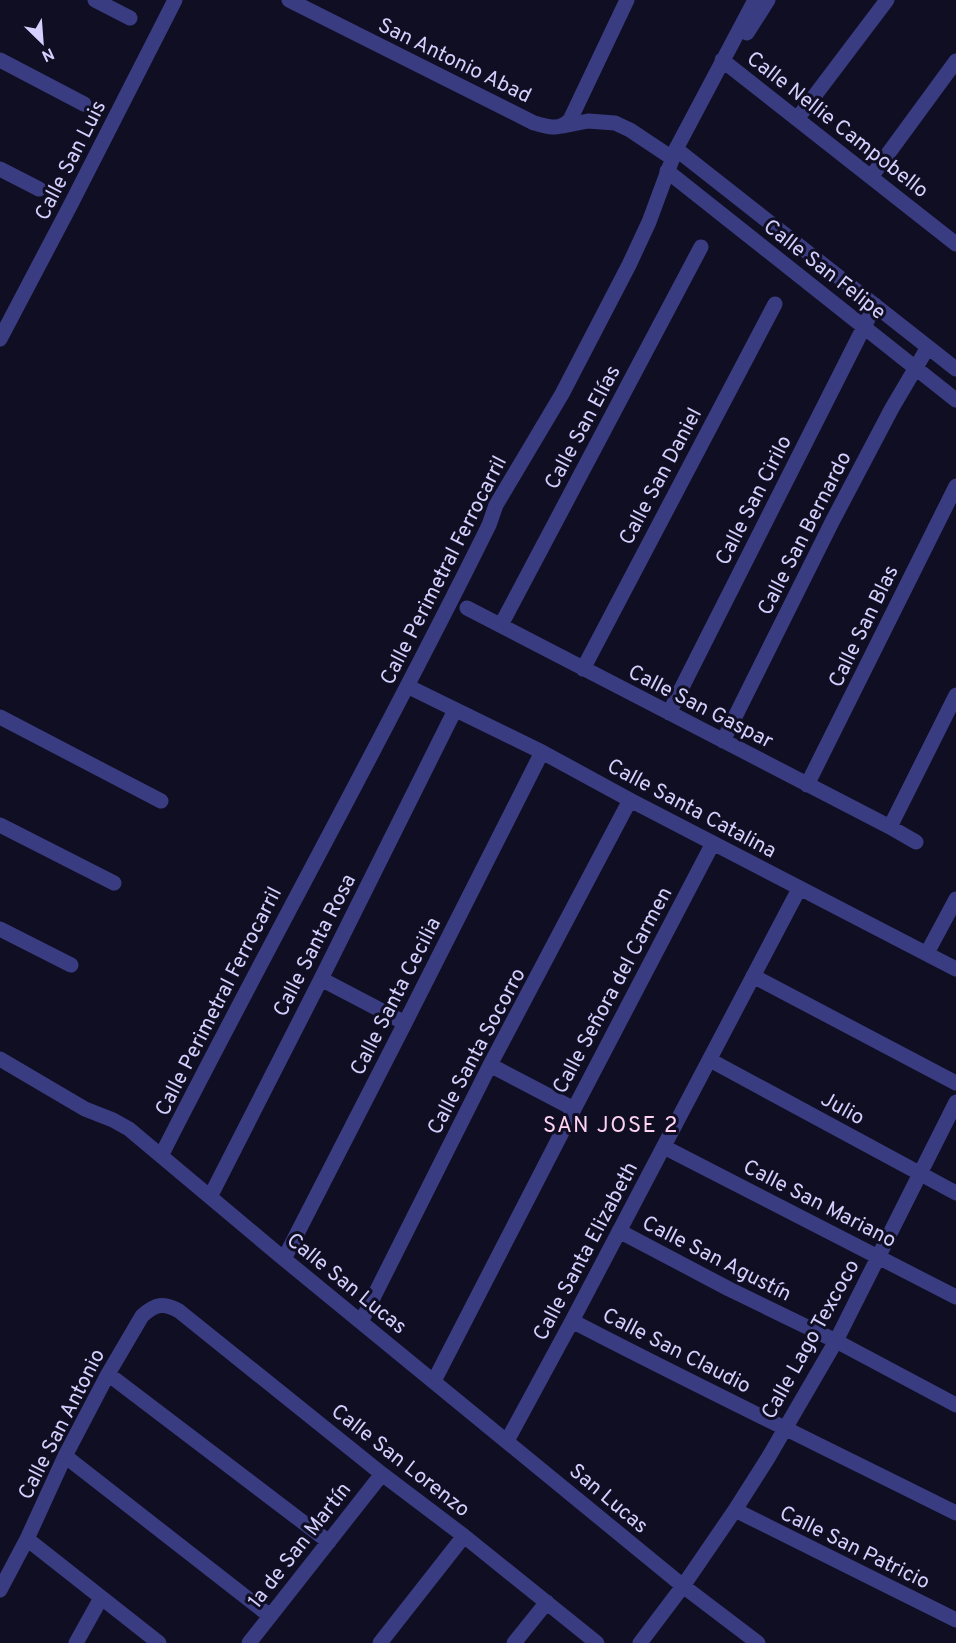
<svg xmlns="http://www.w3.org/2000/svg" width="956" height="1643" font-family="Overpass,sans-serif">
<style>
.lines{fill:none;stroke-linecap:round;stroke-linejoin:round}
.minor{stroke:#3a3c81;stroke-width:15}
.labels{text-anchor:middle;stroke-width:6;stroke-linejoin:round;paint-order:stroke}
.street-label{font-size:21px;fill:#d3d0fe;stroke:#100e23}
.neighbourhood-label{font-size:22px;letter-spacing:1.5px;fill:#fed2f1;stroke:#100e23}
</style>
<rect width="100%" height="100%" fill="#100e23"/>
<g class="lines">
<path class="minor" d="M 95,0 L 130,18
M 289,0 L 534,123 C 550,127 558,131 570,120 L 627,0
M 747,33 L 768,0
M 0,60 L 84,104
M 722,60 L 956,244
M 797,119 L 887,0
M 563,126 L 588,121 L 615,123 L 630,130 L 672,158
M 676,149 L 956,369
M 0,169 L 39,189
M 667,171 L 956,400
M 871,177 L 956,61
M 0,339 L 70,206 L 175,0
M 467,608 L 890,827 L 916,842
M 501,625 L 701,247
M 583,669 L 775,304
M 407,686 L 542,752 L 630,800 L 956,969
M 669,713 L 875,305
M 0,717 L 161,801
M 723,741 L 832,522 L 892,408 L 928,347
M 807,785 L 956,486
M 0,825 L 114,883
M 890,827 L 956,695
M 0,929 L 71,965
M 927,953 L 956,899
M 753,976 L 956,1083
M 321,979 L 405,1023
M 0,1059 L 85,1109 L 113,1120 L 129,1129 L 284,1259 L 683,1586 L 758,1643
M 710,1060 L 956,1193
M 490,1065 L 574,1109
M 664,1147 L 956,1297
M 161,1156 C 268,945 384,738 489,525 L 496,505 L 562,394 L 629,265 L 649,222 L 676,149 L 755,0
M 210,1197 L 321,979 L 455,710
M 619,1231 L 729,1289 L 836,1341 L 956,1405
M 284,1259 L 405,1023 L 542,752
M 572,1321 C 699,1387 828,1449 956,1513
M 361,1322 L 490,1065 L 630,800
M 108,1374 L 329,1542
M 434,1381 L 574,1109 L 713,843
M 507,1441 L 572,1321 L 799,889
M 65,1456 L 270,1616
M 735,1510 L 956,1620
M 27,1539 L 159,1643
M 0,1590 L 27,1539 L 65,1456 L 108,1374 L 142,1316 C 155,1304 164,1302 179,1311 L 382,1474 L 464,1536 L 597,1643
M 76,1643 L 101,1598
M 249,1643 L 382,1474
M 380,1643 L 464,1536
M 514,1643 L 547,1602
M 640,1643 L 683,1586 L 735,1510 L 768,1458 L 836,1341 L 956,1102"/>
</g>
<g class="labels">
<g class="street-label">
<text transform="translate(455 60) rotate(26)" y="7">San Antonio Abad</text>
<text transform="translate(838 124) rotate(38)" y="7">Calle Nellie Campobello</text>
<text transform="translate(70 160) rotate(-63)" y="7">Calle San Luis</text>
<text transform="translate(825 269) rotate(38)" y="7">Calle San Felipe</text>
<text transform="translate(582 427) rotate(-62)" y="7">Calle San Elías</text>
<text transform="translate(660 476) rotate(-62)" y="7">Calle San Daniel</text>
<text transform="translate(753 500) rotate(-63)" y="7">Calle San Cirilo</text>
<text transform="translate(804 533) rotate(-63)" y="7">Calle San Bernardo</text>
<text transform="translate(443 570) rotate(-63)" y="7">Calle Perimetral Ferrocarril</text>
<text transform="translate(863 626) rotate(-64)" y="7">Calle San Blas</text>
<text transform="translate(701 706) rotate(27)" y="7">Calle San Gaspar</text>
<text transform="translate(692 808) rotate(28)" y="7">Calle Santa Catalina</text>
<text transform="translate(314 945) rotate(-63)" y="7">Calle Santa Rosa</text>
<text transform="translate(612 990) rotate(-62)" y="7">Calle Señora del Carmen</text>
<text transform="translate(395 996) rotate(-63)" y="7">Calle Santa Cecilia</text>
<text transform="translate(218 1001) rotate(-63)" y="7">Calle Perimetral Ferrocarril</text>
<text transform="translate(476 1051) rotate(-62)" y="7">Calle Santa Socorro</text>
<text transform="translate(843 1108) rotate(29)" y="7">Julio</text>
<text transform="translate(820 1203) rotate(27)" y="7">Calle San Mariano</text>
<text transform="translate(585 1251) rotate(-62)" y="7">Calle Santa Elizabeth</text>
<text transform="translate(717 1258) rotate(27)" y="7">Calle San Agustín</text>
<text transform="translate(347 1283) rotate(39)" y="7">Calle San Lucas</text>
<text transform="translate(810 1339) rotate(-61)" y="7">Calle Lago Texcoco</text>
<text transform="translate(677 1350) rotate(27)" y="7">Calle San Claudio</text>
<text transform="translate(61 1424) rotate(-63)" y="7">Calle San Antonio</text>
<text transform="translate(401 1460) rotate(38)" y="7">Calle San Lorenzo</text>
<text transform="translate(609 1498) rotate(40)" y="7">San Lucas</text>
<text transform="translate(299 1545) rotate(-52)" y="7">1a de San Martín</text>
<text transform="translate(855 1547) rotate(26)" y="7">Calle San Patricio</text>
</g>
<g class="neighbourhood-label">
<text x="611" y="1132">SAN JOSE 2</text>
</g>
</g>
<g transform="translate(42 42) rotate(155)" stroke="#100e23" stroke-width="4.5" paint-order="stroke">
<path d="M0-4.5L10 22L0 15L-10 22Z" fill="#d3d0fe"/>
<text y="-9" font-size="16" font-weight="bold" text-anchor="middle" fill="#d3d0fe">N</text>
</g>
</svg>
